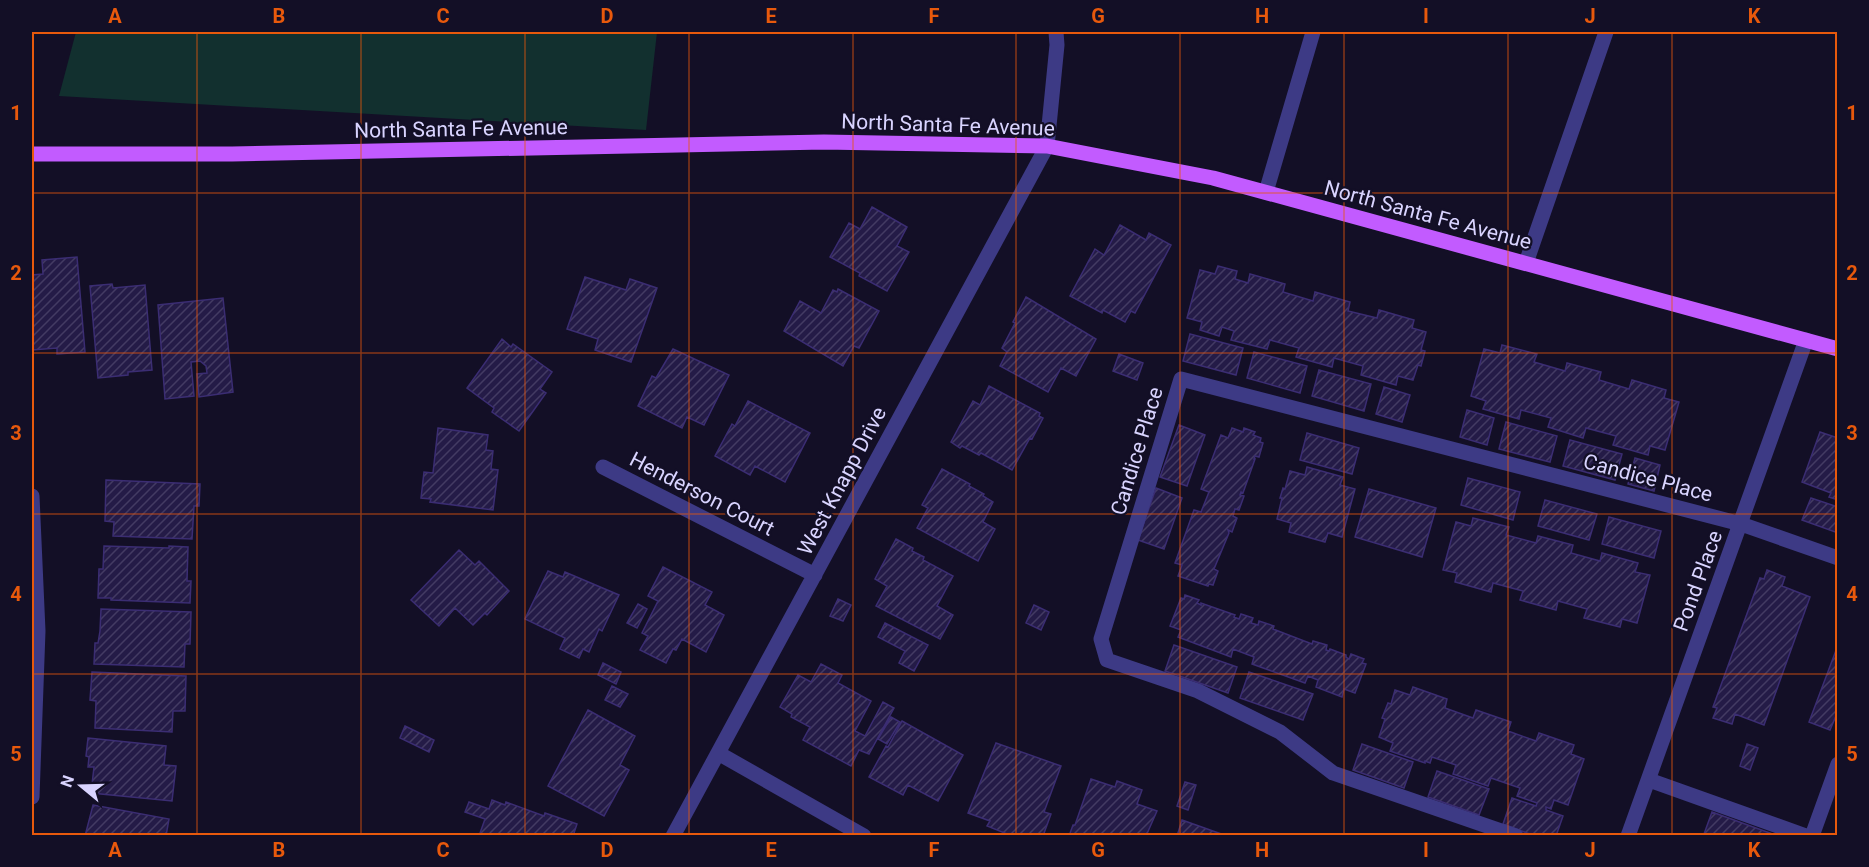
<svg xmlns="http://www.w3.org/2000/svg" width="1869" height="867" font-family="Roboto,sans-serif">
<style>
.grass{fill:#12302f}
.building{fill:url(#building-hatch);stroke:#3b2d73;stroke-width:1.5}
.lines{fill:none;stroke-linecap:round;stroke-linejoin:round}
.minor{stroke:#3d3a85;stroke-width:15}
.major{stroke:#c25bff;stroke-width:15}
.grid{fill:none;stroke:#e8590c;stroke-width:1.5;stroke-opacity:0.55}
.labels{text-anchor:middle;stroke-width:4.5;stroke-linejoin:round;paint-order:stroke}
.street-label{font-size:21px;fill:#d9d4ff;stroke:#130f26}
.neatline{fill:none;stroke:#e8590c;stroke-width:2}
.grid-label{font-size:20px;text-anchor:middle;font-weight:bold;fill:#e8590c}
</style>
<defs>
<pattern id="building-hatch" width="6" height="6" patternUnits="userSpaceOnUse" patternTransform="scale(1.5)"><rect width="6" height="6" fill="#241b47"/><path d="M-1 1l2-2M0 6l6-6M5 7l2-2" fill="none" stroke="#433b63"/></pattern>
</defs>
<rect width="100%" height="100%" fill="#130f26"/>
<path class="grass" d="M 76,32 L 657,32 L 646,130 L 59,96 Z"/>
<path class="building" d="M 872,207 L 907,227 L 897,246 L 909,252 L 887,291 L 859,276 L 860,273 L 830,257 L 849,223 L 860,229 Z
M 1120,225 L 1146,240 L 1149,233 L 1171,245 L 1135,313 L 1131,311 L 1125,322 L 1103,310 L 1102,313 L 1070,296 L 1095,249 L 1104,255 Z
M 77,257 L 85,352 L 57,354 L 57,348 L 32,350 L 32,275 L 43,274 L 42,260 Z
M 1218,266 L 1237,271 L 1235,279 L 1248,283 L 1250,274 L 1285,284 L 1283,292 L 1313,301 L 1315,292 L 1350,302 L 1348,311 L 1377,318 L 1379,310 L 1414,320 L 1412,328 L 1426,332 L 1421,350 L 1425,351 L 1421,366 L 1418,365 L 1413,380 L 1398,376 L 1396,385 L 1361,375 L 1363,366 L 1334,358 L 1332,367 L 1296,357 L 1299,348 L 1270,340 L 1267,349 L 1231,340 L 1234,331 L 1222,327 L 1219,336 L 1200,330 L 1202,322 L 1187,318 L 1200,270 L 1215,274 Z
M 585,277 L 626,290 L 630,279 L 657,288 L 631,362 L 595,350 L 598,339 L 567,329 Z
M 112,284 L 113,288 L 145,285 L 152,370 L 128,372 L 128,375 L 98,378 L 90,286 Z
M 838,289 L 879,311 L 859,348 L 854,346 L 843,366 L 784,331 L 800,301 L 821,313 L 833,290 L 837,292 Z
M 1026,297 L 1096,339 L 1076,376 L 1061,368 L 1048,392 L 1000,366 L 1007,352 L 1002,348 L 1015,323 L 1013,322 Z
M 223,298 L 233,392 L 199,397 L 197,374 L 207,373 L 206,366 L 200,361 L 191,362 L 194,396 L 165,399 L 158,305 Z
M 1190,334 L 1243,348 L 1236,375 L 1183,361 Z
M 502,339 L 511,347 L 513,344 L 552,372 L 540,389 L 546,393 L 519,431 L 492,412 L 494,408 L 467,388 Z
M 1502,345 L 1537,354 L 1534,362 L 1565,371 L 1567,363 L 1601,372 L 1599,380 L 1629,389 L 1632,380 L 1666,390 L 1664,398 L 1679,402 L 1665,450 L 1650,446 L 1648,455 L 1613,445 L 1616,436 L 1586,428 L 1583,438 L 1548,427 L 1551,418 L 1521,410 L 1519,419 L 1483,409 L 1486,401 L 1471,396 L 1484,349 L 1500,353 Z
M 673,349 L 729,375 L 704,425 L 687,417 L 682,428 L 638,406 L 652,376 L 656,378 Z
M 1254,352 L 1307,366 L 1300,393 L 1247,378 Z
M 1119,354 L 1143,363 L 1137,380 L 1113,371 Z
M 1319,370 L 1371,384 L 1364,411 L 1312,396 Z
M 989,386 L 1040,413 L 1039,416 L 1043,418 L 1032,439 L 1030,438 L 1012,470 L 981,453 L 979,455 L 962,446 L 960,448 L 951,442 L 973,401 L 980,405 Z
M 1384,387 L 1410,395 L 1402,422 L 1376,414 Z
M 748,401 L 810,433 L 785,482 L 755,466 L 750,475 L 715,456 L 732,424 L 735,426 Z
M 1467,410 L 1494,418 L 1487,445 L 1460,437 Z
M 1506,422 L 1557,436 L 1550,462 L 1499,449 Z
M 1179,425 L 1205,435 L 1187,486 L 1160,477 Z
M 438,428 L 488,435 L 486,450 L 493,451 L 491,469 L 498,470 L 493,510 L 430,502 L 431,499 L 421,498 L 424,472 L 433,473 Z
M 1232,428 L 1243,432 L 1244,428 L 1255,432 L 1253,435 L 1261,438 L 1260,442 L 1263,443 L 1259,457 L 1255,456 L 1254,459 L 1255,459 L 1243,493 L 1241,492 L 1240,495 L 1244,496 L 1239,510 L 1235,509 L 1233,516 L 1237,518 L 1232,532 L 1228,530 L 1229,533 L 1214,569 L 1218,571 L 1213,585 L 1209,584 L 1208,586 L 1178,576 L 1182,565 L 1175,563 L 1194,510 L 1201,512 L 1209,492 L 1201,489 L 1221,435 L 1228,438 Z
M 1820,432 L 1838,438 L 1838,500 L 1829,497 L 1831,493 L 1802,482 Z
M 1307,433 L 1359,448 L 1352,474 L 1300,460 Z
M 1570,440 L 1622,454 L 1615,480 L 1563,466 Z
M 1635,458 L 1660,465 L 1654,491 L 1628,484 Z
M 1307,467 L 1343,477 L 1340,485 L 1355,489 L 1342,537 L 1328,533 L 1325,542 L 1289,532 L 1291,523 L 1277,519 L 1282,498 L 1280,498 L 1283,488 L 1285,489 L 1290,471 L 1305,475 Z
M 942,469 L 970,484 L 969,486 L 984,494 L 983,496 L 993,502 L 983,522 L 995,529 L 978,561 L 917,528 L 928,508 L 922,505 Z
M 1468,478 L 1520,492 L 1513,520 L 1461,505 Z
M 106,480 L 200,484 L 199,506 L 194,506 L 192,539 L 113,536 L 114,522 L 105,521 Z
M 1156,488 L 1182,498 L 1164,549 L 1138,540 Z
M 1369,489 L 1436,508 L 1422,557 L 1355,537 Z
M 1811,498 L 1838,507 L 1838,533 L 1802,520 Z
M 1545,500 L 1597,514 L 1589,540 L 1538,526 Z
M 1609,517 L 1661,531 L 1654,558 L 1602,544 Z
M 1473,518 L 1509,527 L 1506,535 L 1536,543 L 1538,536 L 1573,545 L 1571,553 L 1600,561 L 1602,553 L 1638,563 L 1635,572 L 1650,575 L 1637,623 L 1622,619 L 1620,627 L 1584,618 L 1587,609 L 1558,601 L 1556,610 L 1520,600 L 1523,591 L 1493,583 L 1491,592 L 1455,582 L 1457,573 L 1443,570 L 1456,522 L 1471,526 Z
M 896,539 L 913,548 L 912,551 L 924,557 L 923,560 L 953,576 L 937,606 L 953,615 L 940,639 L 876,606 L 887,586 L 875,579 Z
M 104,546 L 169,548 L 169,546 L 188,547 L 187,581 L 191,581 L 190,603 L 111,600 L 111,598 L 98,598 L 99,569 L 103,569 Z
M 459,550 L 475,565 L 479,561 L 509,591 L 487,615 L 485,613 L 473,625 L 455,608 L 439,626 L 411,600 Z
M 663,567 L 712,592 L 705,605 L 724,615 L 706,652 L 682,639 L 676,650 L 673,649 L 666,663 L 640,650 L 648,636 L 642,633 L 658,601 L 648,596 Z
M 1767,570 L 1785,577 L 1782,586 L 1810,597 L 1764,725 L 1735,714 L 1732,724 L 1713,718 L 1717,708 L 1713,707 L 1760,578 L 1764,579 Z
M 548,571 L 563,577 L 565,572 L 619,595 L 602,631 L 599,629 L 589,652 L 583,649 L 579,658 L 560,649 L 565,638 L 525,619 Z
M 1185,595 L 1199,600 L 1197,603 L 1201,605 L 1201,603 L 1235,615 L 1234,617 L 1239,619 L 1241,614 L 1253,618 L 1251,623 L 1258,625 L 1259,621 L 1274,626 L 1273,629 L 1312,644 L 1313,641 L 1327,645 L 1326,650 L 1329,651 L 1330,649 L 1346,655 L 1346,657 L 1349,659 L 1351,654 L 1364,659 L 1362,663 L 1366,664 L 1355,693 L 1344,689 L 1342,697 L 1316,687 L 1318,680 L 1308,676 L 1305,683 L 1252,664 L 1254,657 L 1233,649 L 1231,657 L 1178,637 L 1181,630 L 1170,626 L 1181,598 L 1184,599 Z
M 838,599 L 851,605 L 843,621 L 830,616 Z
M 638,604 L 647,609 L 637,628 L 627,623 Z
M 1034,605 L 1049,612 L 1041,630 L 1026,623 Z
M 101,609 L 191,612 L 190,644 L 185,644 L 184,667 L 94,664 L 95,643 L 98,643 L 100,631 Z
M 885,623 L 928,645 L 914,671 L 899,663 L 905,651 L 878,637 Z
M 1174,645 L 1237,667 L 1228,693 L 1165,671 Z
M 1838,645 L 1838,711 L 1830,730 L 1809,722 Z
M 603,663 L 621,672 L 616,684 L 598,675 Z
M 821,664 L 842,675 L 838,683 L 871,701 L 855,731 L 865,736 L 883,702 L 894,708 L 869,754 L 859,750 L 851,766 L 803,740 L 810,727 L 791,717 L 792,714 L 780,707 L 798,675 L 811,682 Z
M 92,672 L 186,676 L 185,711 L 173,711 L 172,732 L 95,728 L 96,701 L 90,700 Z
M 1249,672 L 1313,694 L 1303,720 L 1240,698 Z
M 612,686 L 628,694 L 620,707 L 605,700 Z
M 1413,687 L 1447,699 L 1445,708 L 1473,718 L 1476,710 L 1511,722 L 1508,731 L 1536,741 L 1539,733 L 1574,745 L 1571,754 L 1584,759 L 1568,805 L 1554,800 L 1551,809 L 1546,807 L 1546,810 L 1563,816 L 1556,836 L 1535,836 L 1503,824 L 1512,798 L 1536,806 L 1537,803 L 1517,796 L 1520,788 L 1491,778 L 1488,786 L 1453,774 L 1456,765 L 1432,757 L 1430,763 L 1425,761 L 1425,763 L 1390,751 L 1393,743 L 1379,737 L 1385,719 L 1382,718 L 1388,703 L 1391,704 L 1395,690 L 1410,695 Z
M 588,710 L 635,736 L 620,765 L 629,770 L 604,816 L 548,786 Z
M 891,717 L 900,722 L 887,744 L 878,739 Z
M 902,721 L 963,755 L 938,801 L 908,785 L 903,795 L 869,777 L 886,746 L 888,747 Z
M 405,726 L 434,740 L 429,752 L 400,738 Z
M 88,738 L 166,746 L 164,765 L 176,766 L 172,801 L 91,793 L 94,767 L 88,767 L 89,757 L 86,756 Z
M 996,743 L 1061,766 L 1044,812 L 1051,814 L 1043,836 L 1012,836 L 987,826 L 990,821 L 968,813 Z
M 1362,744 L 1413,762 L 1404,788 L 1353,770 Z
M 1747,744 L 1758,748 L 1750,770 L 1740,766 Z
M 1437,771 L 1489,789 L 1479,815 L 1428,797 Z
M 1091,779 L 1115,787 L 1117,781 L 1142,790 L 1137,804 L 1157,811 L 1146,836 L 1069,836 L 1073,825 L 1075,825 Z
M 1185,782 L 1196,785 L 1188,810 L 1177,806 Z
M 492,800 L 505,805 L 506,802 L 544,816 L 545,813 L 577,824 L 573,836 L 479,836 L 485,819 L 465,812 L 469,802 L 489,809 Z
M 93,805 L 169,819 L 166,836 L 85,836 Z
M 1712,812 L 1778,836 L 1704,834 Z
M 1182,820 L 1227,836 L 1177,836 Z"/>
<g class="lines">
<path class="minor" d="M 1266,192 L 1313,32
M 1526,263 L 1606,32
M 603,467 L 815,575
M 32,496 L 38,631 L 32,797
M 718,753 L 864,836
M 1649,780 L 1806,836
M 673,836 L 1047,146 L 1057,45 L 1056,32
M 1516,836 L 1333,773 L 1280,732 L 1198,691 L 1107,660 L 1101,639 L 1181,379 L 1741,524 L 1838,558
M 1628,836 L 1806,340
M 1812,836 L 1838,764"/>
<path class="major" d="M 32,154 L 232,154 L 824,142 L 1047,146 L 1213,178 L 1838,349"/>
</g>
<path class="grid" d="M 197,32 L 197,836M 361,32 L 361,836M 525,32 L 525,836M 689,32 L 689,836M 853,32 L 853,836M 1016,32 L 1016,836M 1180,32 L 1180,836M 1344,32 L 1344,836M 1508,32 L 1508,836M 1672,32 L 1672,836M 32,193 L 1838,193M 32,353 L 1838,353M 32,514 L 1838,514M 32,674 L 1838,674"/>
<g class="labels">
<g class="street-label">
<text transform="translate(948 125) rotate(2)" y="7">North Santa Fe Avenue</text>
<text transform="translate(461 129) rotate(-1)" y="7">North Santa Fe Avenue</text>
<text transform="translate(1428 215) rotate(15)" y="7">North Santa Fe Avenue</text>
<text transform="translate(1137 451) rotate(-73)" y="7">Candice Place</text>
<text transform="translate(1648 478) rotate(15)" y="7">Candice Place</text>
<text transform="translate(842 481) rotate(-62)" y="7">West Knapp Drive</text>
<text transform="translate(702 494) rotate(27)" y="7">Henderson Court</text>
<text transform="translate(1698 581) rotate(-70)" y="7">Pond Place</text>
</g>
</g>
<rect width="1869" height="867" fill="none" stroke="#130f26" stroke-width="66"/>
<g transform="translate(81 786) rotate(289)" stroke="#130f26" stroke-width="4.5" paint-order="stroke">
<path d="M0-4.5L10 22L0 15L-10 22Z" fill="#d9d4ff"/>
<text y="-9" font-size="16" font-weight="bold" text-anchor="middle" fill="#d9d4ff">N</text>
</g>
<rect x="33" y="33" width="1803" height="801" class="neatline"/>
<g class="grid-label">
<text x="115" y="23">A</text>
<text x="279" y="23">B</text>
<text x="443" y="23">C</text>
<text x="607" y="23">D</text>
<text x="771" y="23">E</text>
<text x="934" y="23">F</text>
<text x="1098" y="23">G</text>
<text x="1262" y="23">H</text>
<text x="1426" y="23">I</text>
<text x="1590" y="23">J</text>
<text x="1754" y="23">K</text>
<text x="16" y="120">1</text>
<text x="1852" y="120">1</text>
<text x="16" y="280">2</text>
<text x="1852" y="280">2</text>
<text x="16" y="440">3</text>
<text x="1852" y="440">3</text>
<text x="16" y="601">4</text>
<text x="1852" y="601">4</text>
<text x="16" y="761">5</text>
<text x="1852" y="761">5</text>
<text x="115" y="857">A</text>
<text x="279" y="857">B</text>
<text x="443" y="857">C</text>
<text x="607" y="857">D</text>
<text x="771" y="857">E</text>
<text x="934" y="857">F</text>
<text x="1098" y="857">G</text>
<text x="1262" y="857">H</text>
<text x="1426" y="857">I</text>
<text x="1590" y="857">J</text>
<text x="1754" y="857">K</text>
</g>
</svg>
